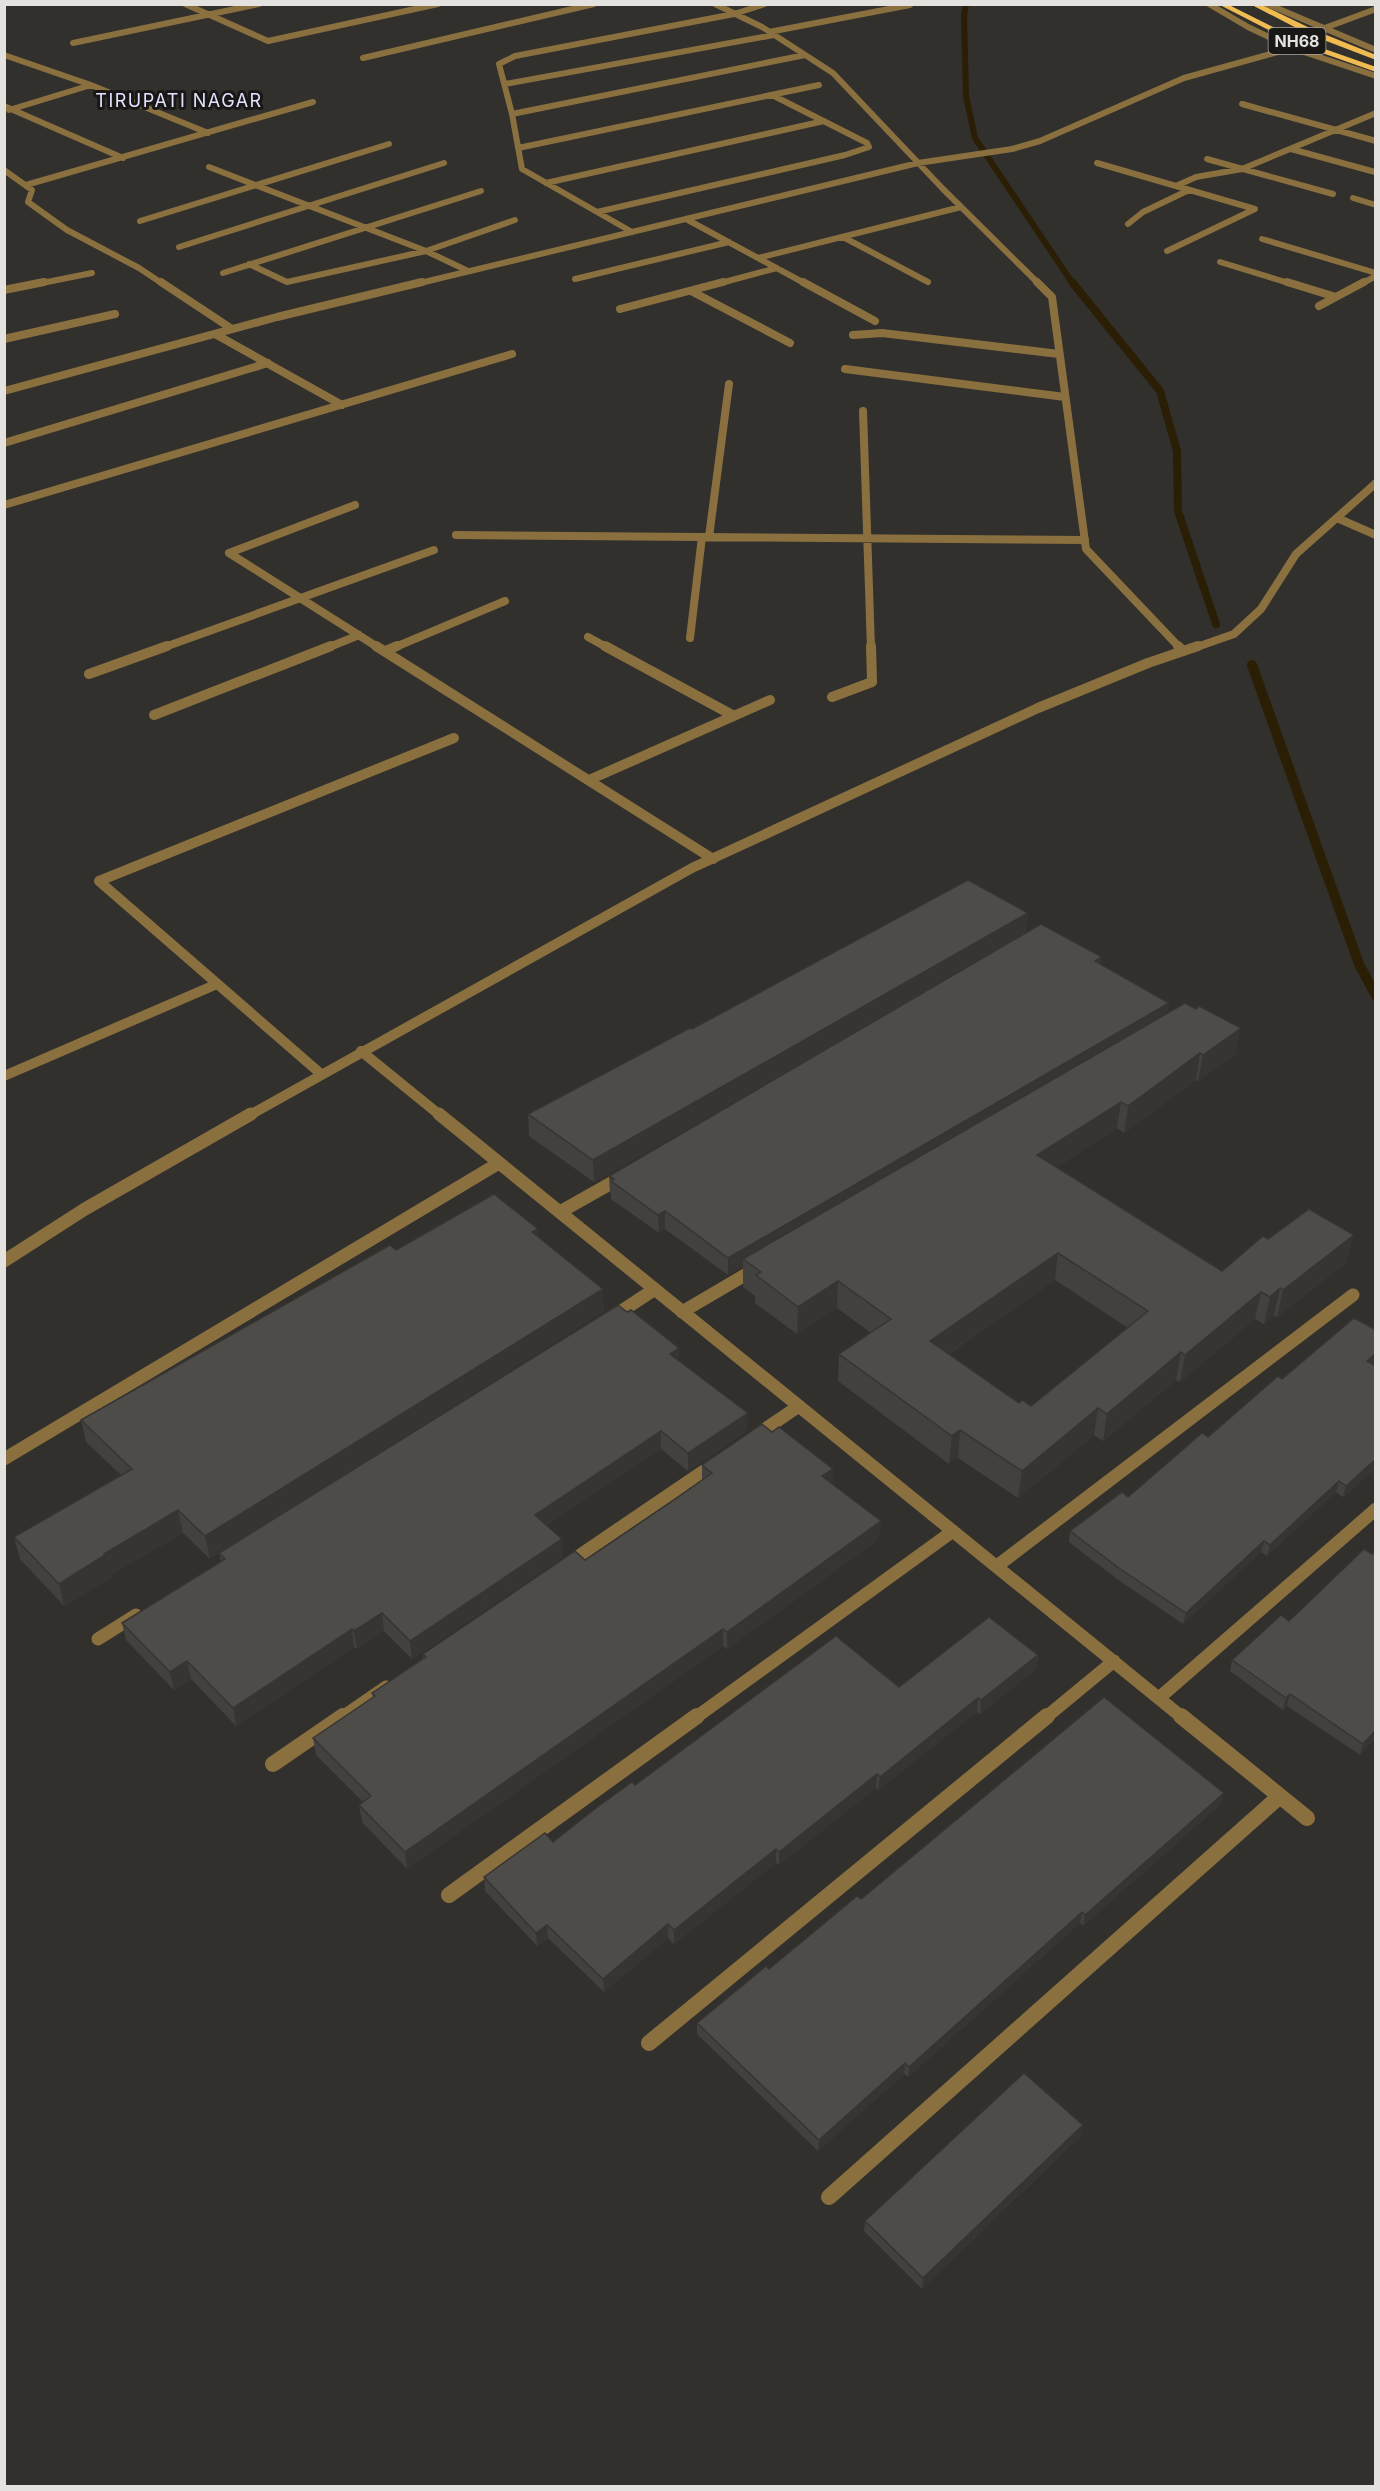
<svg xmlns="http://www.w3.org/2000/svg" width="1380" height="2491" font-family="Inter,sans-serif">
<style>
.lines{fill:none;stroke-linecap:round;stroke-linejoin:round}
.stream-far2{stroke:#2a1e05;stroke-width:6}
.stream-far1{stroke:#2a1e05;stroke-width:8}
.stream{stroke:#2a1e05;stroke-width:10}
.minor-far4{stroke:#8a703f;stroke-width:6}
.minor-far3{stroke:#8a703f;stroke-width:8}
.minor-far2{stroke:#8a703f;stroke-width:10}
.minor-far1{stroke:#8a703f;stroke-width:13}
.minor{stroke:#8a703f;stroke-width:16}
.tertiary-far3{stroke:#8a703f;stroke-width:6}
.tertiary-far2{stroke:#8a703f;stroke-width:8}
.tertiary-far1{stroke:#8a703f;stroke-width:10}
.tertiary{stroke:#8a703f;stroke-width:13}
.trunk{fill:#f0bb50;fill-rule:evenodd}
.wall{fill:#43413f;fill-rule:evenodd}
.shaded-wall{fill:#373533}
.building{fill:#4e4c49;stroke:#373533;stroke-width:1.5;fill-rule:evenodd}
.labels{text-anchor:middle;stroke-width:6;stroke-linejoin:round;paint-order:stroke}
.shield{fill:#191817;stroke:#a6a5a3;stroke-width:1.5}
.shield-label{font-size:16px;font-weight:bold;fill:#e3e2df}
.far-quarter-label{font-size:18px;letter-spacing:1.5px;fill:#e4e0fd;stroke:#191817}
</style>
<rect width="100%" height="100%" fill="#32302d"/>
<g class="lines">
<path class="stream-far2" d="M 966,4 L 964,17 L 966,96 L 975,138 L 1073,284"/>
<path class="stream-far1" d="M 1072,282 L 1160,391 L 1177,451 L 1178,511 L 1216,624"/>
<path class="stream" d="M 1252,665 L 1359,964 L 1376,996"/>
<path class="minor-far4" d="M 185,4 L 268,41 L 438,4
M 715,4 L 762,27 L 833,73 L 943,189 L 1039,284
M 769,32 L 910,5
M 73,43 L 259,4
M 4,55 L 91,85 L 208,133
M 363,58 L 594,4
M 505,84 L 774,35
M 1242,104 L 1376,141
M 4,106 L 123,158
M 9,110 L 91,85
M 512,114 L 805,55
M 518,148 L 819,85
M 1291,149 L 1375,172
M 1207,159 L 1333,194
M 1097,163 L 1255,209 L 1167,251
M 209,167 L 426,251 L 468,271
M 4,170 L 32,190 L 28,202 L 67,230 L 139,268 L 163,284
M 546,183 L 824,121
M 26,185 L 313,102
M 1176,186 L 1196,177 L 1242,169 L 1376,113
M 1353,198 L 1376,205
M 597,212 L 845,155 L 869,147 L 867,143 L 772,95
M 686,219 L 806,284
M 140,221 L 389,144
M 1128,224 L 1143,212 L 1189,190
M 632,232 L 522,169 L 512,114 L 499,64 L 515,56 L 734,14 L 765,4
M 843,237 L 928,282
M 1262,239 L 1376,273
M 179,247 L 444,163
M 758,258 L 961,207
M 1220,262 L 1292,284
M 249,264 L 287,282 L 426,251 L 515,220
M 223,273 L 481,191
M 575,279 L 729,242
M 37,284 L 92,273
M 416,284 L 918,163 L 1012,149 L 1040,141 L 1184,78 L 1292,48 L 1322,29 L 1376,9
M 717,284 L 777,268
M 1361,284 L 1376,276"/>
<path class="minor-far3" d="M 161,282 L 232,329
M 803,282 L 875,321
M 1037,282 L 1052,297 L 1086,549 L 1180,648
M 1287,282 L 1336,297
M 4,290 L 44,282
M 691,291 L 790,343
M 1319,306 L 1364,282
M 620,309 L 723,282
M 215,334 L 342,405
M 853,335 L 882,333 L 1059,354
M 4,339 L 115,314
M 845,369 L 1065,397
M 4,391 L 277,317 L 422,282
M 863,411 L 871,648
M 4,443 L 268,363
M 4,505 L 512,354
M 355,505 L 229,553 L 379,648
M 1337,518 L 1376,535
M 456,535 L 1085,540
M 709,537 L 729,384
M 588,637 L 608,648
M 690,638 L 702,537
M 162,648 L 434,550
M 327,648 L 359,635
M 393,648 L 505,601"/>
<path class="minor-far2" d="M 376,646 L 713,859
M 605,646 L 734,716
M 1178,646 L 1183,651
M 385,651 L 397,646
M 89,674 L 167,646
M 832,697 L 872,682 L 871,646
M 154,715 L 331,646
M 589,780 L 770,700
M 361,1051 L 441,1116
M 321,1074 L 99,881 L 454,738
M 4,1076 L 217,984"/>
<path class="minor-far1" d="M 439,1114 L 1183,1718
M 560,1212 L 622,1177
M 682,1312 L 757,1268
M 611,1318 L 655,1289
M 755,1436 L 799,1406
M 4,1459 L 499,1163
M 567,1564 L 714,1464
M 997,1566 L 1353,1295
M 98,1639 L 136,1615
M 1159,1698 L 1376,1509
M 341,1718 L 386,1687
M 695,1718 L 953,1531
M 1045,1718 L 1114,1661"/>
<path class="minor" d="M 1181,1716 L 1307,1818
M 273,1764 L 343,1716
M 449,1895 L 697,1716
M 649,2043 L 1047,1716
M 829,2197 L 1280,1796"/>
<path class="tertiary-far3" d="M 1209,4 L 1248,27 L 1292,48 L 1376,76
M 1267,4 L 1376,50"/>
<path class="tertiary-far2" d="M 1194,648 L 1234,634 L 1261,609 L 1296,554 L 1376,483"/>
<path class="tertiary-far1" d="M 248,1116 L 692,868 L 1038,708 L 1148,663 L 1198,646"/>
<path class="tertiary" d="M 4,1261 L 85,1209 L 251,1114"/>
<path class="trunk" d="M 1218,4 L 1227,4 L 1299,40 L 1376,67 L 1376,72 L 1294,43 Z
M 1250,4 L 1260,4 L 1314,30 L 1376,55 L 1376,60 L 1308,34 Z"/>
</g>
<path class="wall" d="M 1028,913 L 1026,933 L 1101,964 L 1168,1013 L 1236,1054 L 1198,1081 L 1196,1080 L 1124,1133 L 1117,1128 L 1057,1167 L 1222,1271 L 1268,1239 L 1347,1262 L 1277,1317 L 1274,1316 L 1264,1324 L 1255,1319 L 1180,1382 L 1176,1380 L 1103,1441 L 1094,1435 L 1018,1498 L 958,1458 L 949,1464 L 838,1381 L 839,1354 L 871,1333 L 837,1308 L 797,1334 L 755,1303 L 755,1296 L 743,1287 L 743,1266 L 728,1275 L 665,1229 L 659,1233 L 611,1199 L 611,1194 L 610,1193 L 609,1176 L 925,992 L 594,1182 L 529,1136 L 528,1114 L 692,1029 ZM 1055,1280 L 1128,1328 L 1031,1406 L 1019,1403 L 949,1354 Z
M 538,1229 L 538,1237 L 604,1311 L 210,1559 L 183,1533 L 110,1575 L 111,1578 L 64,1606 L 20,1559 L 14,1537 L 121,1475 L 86,1442 L 81,1420 L 396,1250 Z
M 627,1312 L 679,1348 L 679,1361 L 747,1431 L 688,1471 L 661,1449 L 547,1525 L 563,1557 L 412,1659 L 384,1631 L 357,1649 L 354,1647 L 236,1726 L 191,1679 L 174,1690 L 126,1640 L 122,1623 L 221,1562 L 219,1553 Z
M 1372,1364 L 1376,1366 L 1376,1468 L 1343,1497 L 1336,1492 L 1267,1556 L 1261,1552 L 1183,1624 L 1117,1579 L 1069,1542 L 1070,1531 L 1128,1497 L 1208,1437 L 1282,1379 Z
M 702,1465 L 832,1484 L 879,1539 L 727,1649 L 723,1646 L 407,1869 L 362,1822 L 359,1805 L 363,1802 L 316,1755 L 313,1738 L 373,1697 L 372,1693 L 423,1658 L 423,1654 L 585,1560 L 702,1480 Z
M 1376,1551 L 1376,1738 L 1360,1755 L 1287,1706 L 1283,1710 L 1230,1671 L 1232,1660 L 1289,1621 Z
M 1038,1655 L 1036,1669 L 980,1714 L 977,1712 L 878,1790 L 876,1788 L 779,1865 L 776,1863 L 674,1944 L 668,1938 L 604,1992 L 548,1938 L 537,1946 L 485,1891 L 484,1877 L 553,1842 L 635,1785 L 899,1687 Z
M 1224,1793 L 1221,1804 L 1083,1926 L 1080,1923 L 908,2077 L 904,2074 L 818,2151 L 697,2034 L 697,2023 L 861,1899 Z
M 1081,2136 L 922,2289 L 864,2231 L 865,2221 Z"/>
<path class="shaded-wall" d="M 1028,913 L 1026,934 L 594,1182 L 593,1160 Z
M 1102,957 L 1100,974 L 1095,961 Z
M 1169,1003 L 1166,1021 L 743,1259 L 743,1266 L 728,1275 L 728,1258 Z
M 1241,1028 L 1236,1054 L 1198,1081 L 1203,1055 Z
M 1200,1053 L 1196,1080 L 1124,1133 L 1128,1106 Z
M 1121,1102 L 1117,1128 L 1034,1182 L 1037,1155 Z
M 665,1211 L 665,1229 L 659,1233 L 658,1215 Z
M 538,1229 L 539,1251 L 532,1232 Z
M 1354,1235 L 1347,1262 L 1277,1317 L 1283,1290 Z
M 1058,1253 L 1055,1280 L 928,1368 L 930,1341 Z
M 838,1281 L 837,1308 L 797,1334 L 798,1307 Z
M 1280,1288 L 1274,1316 L 1264,1324 L 1270,1297 Z
M 603,1289 L 604,1311 L 210,1559 L 205,1536 Z
M 1261,1292 L 1255,1319 L 1180,1382 L 1185,1355 Z
M 679,1348 L 679,1366 L 670,1354 Z
M 1181,1352 L 1176,1380 L 1103,1441 L 1107,1414 Z
M 1376,1353 L 1376,1361 L 1364,1372 L 1367,1361 Z
M 1098,1408 L 1094,1435 L 1018,1498 L 1022,1471 Z
M 748,1413 L 747,1431 L 688,1471 L 688,1453 Z
M 960,1430 L 958,1458 L 949,1464 L 952,1436 Z
M 661,1431 L 661,1449 L 536,1533 L 535,1515 Z
M 1376,1459 L 1376,1468 L 1343,1497 L 1346,1486 Z
M 833,1469 L 832,1487 L 822,1476 Z
M 1339,1481 L 1336,1492 L 1267,1556 L 1270,1545 Z
M 178,1510 L 183,1533 L 110,1575 L 111,1578 L 64,1606 L 59,1584 L 104,1554 Z
M 881,1521 L 879,1539 L 727,1649 L 727,1632 Z
M 562,1539 L 563,1557 L 412,1659 L 410,1641 Z
M 1264,1541 L 1261,1552 L 1183,1624 L 1186,1613 Z
M 382,1613 L 384,1631 L 357,1649 L 354,1631 Z
M 352,1629 L 354,1647 L 236,1726 L 233,1708 Z
M 723,1629 L 723,1646 L 407,1869 L 405,1852 Z
M 1038,1655 L 1036,1669 L 980,1714 L 981,1700 Z
M 187,1661 L 191,1679 L 174,1690 L 170,1672 Z
M 1290,1694 L 1287,1706 L 1283,1710 L 1286,1698 Z
M 978,1698 L 977,1712 L 878,1790 L 880,1777 Z
M 1376,1730 L 1376,1738 L 1360,1755 L 1363,1744 Z
M 877,1774 L 876,1788 L 779,1865 L 779,1852 Z
M 1224,1793 L 1221,1804 L 1083,1926 L 1085,1915 Z
M 776,1849 L 776,1863 L 674,1944 L 674,1930 Z
M 1082,1912 L 1080,1923 L 908,2077 L 909,2067 Z
M 668,1924 L 668,1938 L 604,1992 L 603,1979 Z
M 547,1925 L 548,1938 L 537,1946 L 536,1933 Z
M 905,2063 L 904,2074 L 818,2151 L 819,2140 Z
M 1083,2125 L 1081,2136 L 922,2289 L 923,2278 Z"/>
<path class="building" d="M 968,880 L 1028,913 L 593,1160 L 528,1114 L 690,1028 L 692,1029 Z
M 1041,924 L 1102,957 L 1095,961 L 1169,1003 L 728,1258 L 665,1211 L 658,1215 L 611,1181 L 614,1179 L 609,1176 Z
M 1185,1003 L 1196,1009 L 1199,1006 L 1241,1028 L 1203,1055 L 1200,1053 L 1128,1106 L 1121,1102 L 1037,1155 L 1222,1271 L 1263,1236 L 1268,1239 L 1309,1209 L 1354,1235 L 1283,1290 L 1280,1288 L 1270,1297 L 1261,1292 L 1185,1355 L 1181,1352 L 1107,1414 L 1098,1408 L 1022,1471 L 960,1430 L 952,1436 L 839,1354 L 891,1319 L 838,1281 L 798,1307 L 756,1275 L 761,1272 L 743,1259 ZM 1058,1253 L 1148,1311 L 1031,1406 L 1022,1400 L 1019,1403 L 930,1341 Z
M 494,1194 L 538,1229 L 532,1232 L 603,1289 L 205,1536 L 178,1510 L 104,1554 L 105,1555 L 59,1584 L 14,1537 L 132,1469 L 81,1420 L 390,1245 L 396,1250 Z
M 618,1305 L 627,1312 L 631,1310 L 679,1348 L 670,1354 L 748,1413 L 688,1453 L 661,1431 L 535,1515 L 562,1539 L 410,1641 L 382,1613 L 354,1631 L 352,1629 L 233,1708 L 187,1661 L 170,1672 L 122,1623 L 225,1559 L 219,1553 Z
M 1354,1318 L 1376,1330 L 1376,1353 L 1367,1361 L 1376,1366 L 1376,1459 L 1346,1486 L 1339,1481 L 1270,1545 L 1264,1541 L 1186,1613 L 1119,1568 L 1070,1531 L 1122,1492 L 1128,1497 L 1202,1433 L 1208,1437 L 1278,1376 L 1282,1379 Z
M 762,1424 L 772,1432 L 779,1427 L 833,1469 L 822,1476 L 881,1521 L 727,1632 L 723,1629 L 405,1852 L 359,1805 L 371,1796 L 313,1738 L 375,1696 L 372,1693 L 426,1657 L 423,1654 L 575,1551 L 585,1560 L 671,1502 L 712,1473 L 702,1465 Z
M 1364,1549 L 1372,1554 L 1376,1551 L 1376,1730 L 1363,1744 L 1290,1694 L 1286,1698 L 1232,1660 L 1281,1615 L 1289,1621 Z
M 989,1617 L 1038,1655 L 981,1700 L 978,1698 L 880,1777 L 877,1774 L 779,1852 L 776,1849 L 674,1930 L 668,1924 L 603,1979 L 547,1925 L 536,1933 L 484,1877 L 545,1833 L 553,1842 L 596,1808 L 632,1782 L 635,1785 L 836,1636 L 899,1687 Z
M 1104,1697 L 1224,1793 L 1085,1915 L 1082,1912 L 909,2067 L 905,2063 L 819,2140 L 697,2023 L 766,1966 L 769,1969 L 857,1896 L 861,1899 Z
M 1024,2073 L 1083,2125 L 923,2278 L 865,2221 Z"/>
<g class="labels">
<rect class="shield" x="1268.5" y="28" width="57" height="26" rx="4.5"/>
<g class="shield-label">
<text x="1297" y="47">NH68</text>
</g>
<g class="far-quarter-label">
<text x="179" y="107">TIRUPATI NAGAR</text>
</g>
</g>
<rect width="1380" height="2491" fill="none" stroke="#e3e2df" stroke-width="12"/>
</svg>
